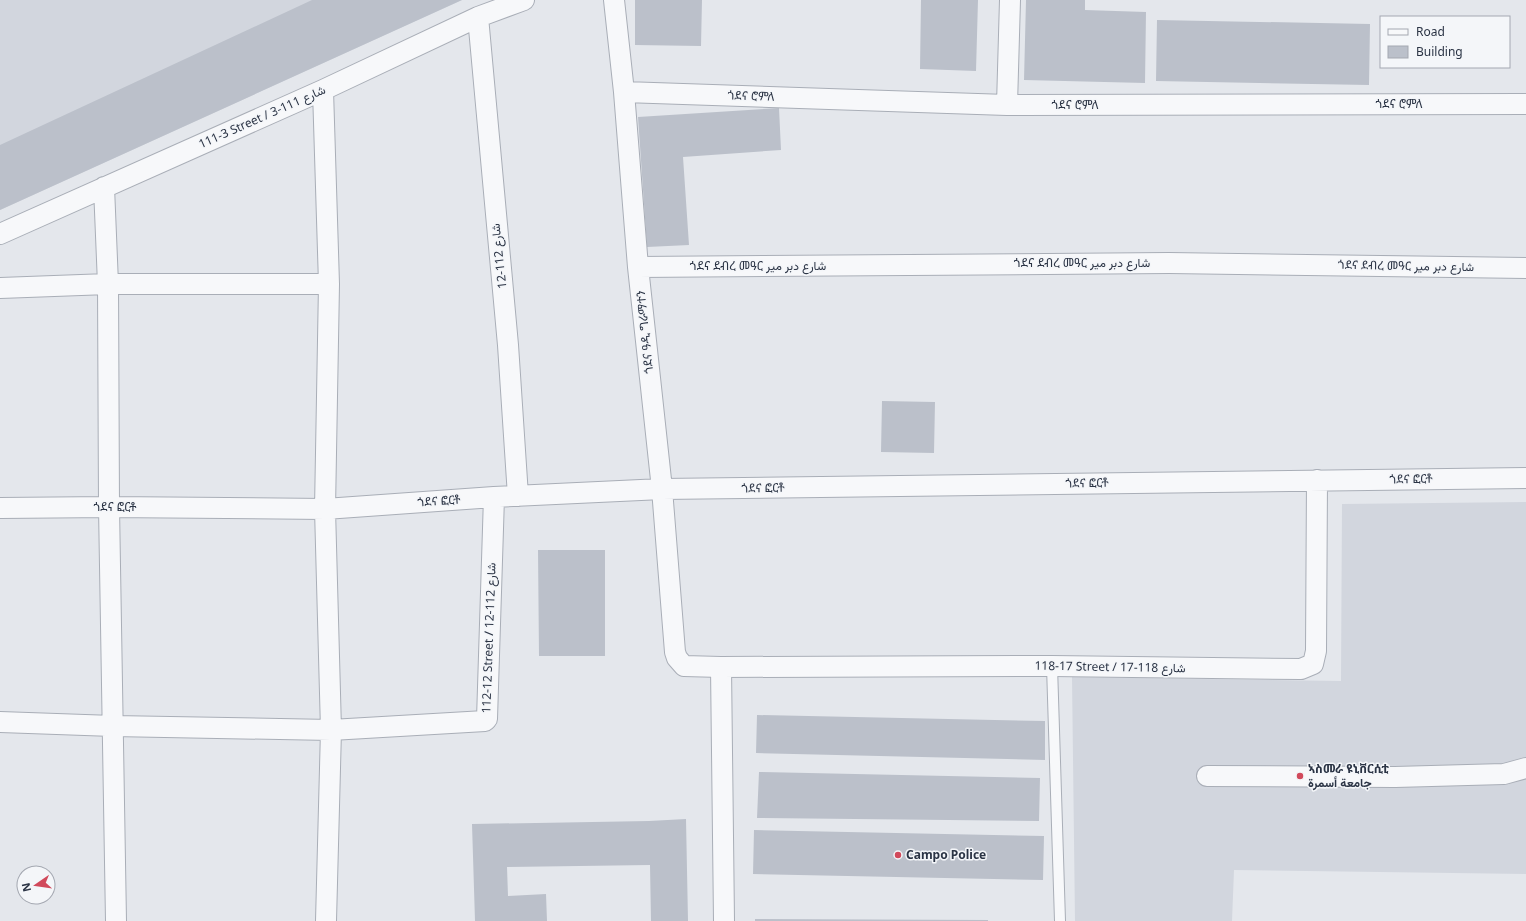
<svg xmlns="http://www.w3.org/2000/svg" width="1526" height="921" font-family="'Noto Sans',Vazirmatn,'Noto Sans Ethiopic',sans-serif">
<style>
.built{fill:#d2d6de}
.building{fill:#bbc0ca}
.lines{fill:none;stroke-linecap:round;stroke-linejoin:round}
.service-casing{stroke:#a9aeb7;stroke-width:12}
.minor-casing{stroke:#a9aeb7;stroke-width:22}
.service{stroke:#f7f8fa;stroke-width:10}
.minor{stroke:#f7f8fa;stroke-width:20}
.poi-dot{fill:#d1495b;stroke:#f4f6f9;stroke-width:1.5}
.labels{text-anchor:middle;stroke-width:3;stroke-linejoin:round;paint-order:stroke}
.street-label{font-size:12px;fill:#2b3445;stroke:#f4f6f9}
.poi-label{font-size:12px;font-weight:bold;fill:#2b3445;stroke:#f4f6f9;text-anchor:start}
</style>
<rect width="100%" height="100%" fill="#e4e7ec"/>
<path class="built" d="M 0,0 L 462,0 L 0,210 Z
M 1526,502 L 1526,874 L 1234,870 L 1232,921 L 1075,921 L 1072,677 L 1341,681 L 1342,504 Z"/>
<path class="building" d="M 312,0 L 462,0 L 0,210 L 0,145 Z
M 635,0 L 702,0 L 701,46 L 635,45 Z
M 921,0 L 978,0 L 976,71 L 920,69 Z
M 1026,0 L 1085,0 L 1085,10 L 1146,12 L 1145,83 L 1024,80 Z
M 1157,20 L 1370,24 L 1369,85 L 1156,81 Z
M 779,108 L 781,150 L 683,157 L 689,245 L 647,247 L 638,117 Z
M 882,401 L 935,402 L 934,453 L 881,452 Z
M 538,550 L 605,550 L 605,656 L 539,656 Z
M 757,715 L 1045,721 L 1045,760 L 756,753 Z
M 759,772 L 1040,778 L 1039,821 L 757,818 Z
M 686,819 L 688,921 L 651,921 L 650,865 L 507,867 L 508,896 L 546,894 L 547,921 L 475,921 L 472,824 L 649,821 Z
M 754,830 L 1044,836 L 1043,880 L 753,874 Z
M 755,919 L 988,920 L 988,921 L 755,921 Z"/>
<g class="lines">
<defs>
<path id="service" d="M 1052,666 L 1060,921"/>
<path id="minor" d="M 614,0 L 624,92 L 638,267 L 662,489 L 675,652 L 677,658 L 684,666 L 721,667 L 724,921
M 478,17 L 508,345 L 518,496
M 323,90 L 329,284 L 325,509 L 331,730 L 326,921
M 624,92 L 1007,105 L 1526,104
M 1007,105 L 1010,0
M 104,187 L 108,284 L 109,507 L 116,921
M 0,234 L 323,90 L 478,17 L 524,0
M 638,267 L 1169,263 L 1526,268
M 0,288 L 108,284 L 329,284
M 0,508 L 109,507 L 325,509 L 494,497 L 662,489 L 1526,478
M 721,667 L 1052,666 L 1301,669 L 1313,664 L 1316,651 L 1317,480
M 0,722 L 113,726 L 331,730 L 485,721 L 487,719 L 494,497
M 1207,776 L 1395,777 L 1504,774 L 1526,768"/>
</defs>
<use href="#service" class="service-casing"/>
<use href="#minor" class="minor-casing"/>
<use href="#service" class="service"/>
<use href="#minor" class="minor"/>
</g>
<g class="poi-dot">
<circle cx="1300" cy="776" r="4"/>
<circle cx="898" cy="855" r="4"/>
</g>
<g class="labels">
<g class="street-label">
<text transform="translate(751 96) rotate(2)" y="4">ጎደና ሮምለ</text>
<text x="1399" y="108">ጎደና ሮምለ</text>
<text x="1075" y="109">ጎደና ሮምለ</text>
<text transform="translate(262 117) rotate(-24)" y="4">111-3 Street / شارع 111-3</text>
<text transform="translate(499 256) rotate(-96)" y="4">شارع 112-12</text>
<text x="1082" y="267">ጎደና ደብረ መዓር شارع دبر مير</text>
<text x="758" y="270">ጎደና ደብረ መዓር شارع دبر مير</text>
<text transform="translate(1406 266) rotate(1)" y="4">ጎደና ደብረ መዓር شارع دبر مير</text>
<text transform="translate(645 332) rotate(-96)" y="4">ጎደና ዓዲ ግራማተን</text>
<text transform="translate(1411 479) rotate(-1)" y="4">ጎደና ፎርቶ</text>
<text transform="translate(1087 483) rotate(-1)" y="4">ጎደና ፎርቶ</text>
<text transform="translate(763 488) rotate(-1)" y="4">ጎደና ፎርቶ</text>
<text transform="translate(439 501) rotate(-4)" y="4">ጎደና ፎርቶ</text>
<text x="115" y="511">ጎደና ፎርቶ</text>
<text transform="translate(489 638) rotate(-88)" y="4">112-12 Street / شارع 112-12</text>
<text transform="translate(1110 667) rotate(1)" y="4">118-17 Street / شارع 118-17</text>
</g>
<g class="poi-label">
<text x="1308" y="773">ኣስመራ ዩኒቨርሲቲ<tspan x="1308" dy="14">جامعة أسمرة</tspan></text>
<text x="906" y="859">Campo Police</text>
</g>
</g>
<rect x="1380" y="16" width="130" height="52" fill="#f4f6f9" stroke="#a4a8b1"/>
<rect x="1388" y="29" width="20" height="6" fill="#f7f8fa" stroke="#a4a8b1"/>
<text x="1416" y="36" font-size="12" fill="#2b3445">Road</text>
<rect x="1388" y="46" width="20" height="12" fill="#bbc0ca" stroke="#a4a8b1"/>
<text x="1416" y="56" font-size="12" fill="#2b3445">Building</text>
<g transform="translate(36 885) rotate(257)"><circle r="19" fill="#f4f6f9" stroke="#a4a8b1"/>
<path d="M0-3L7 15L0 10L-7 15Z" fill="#d1495b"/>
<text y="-6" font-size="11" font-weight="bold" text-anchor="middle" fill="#2b3445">N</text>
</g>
</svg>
